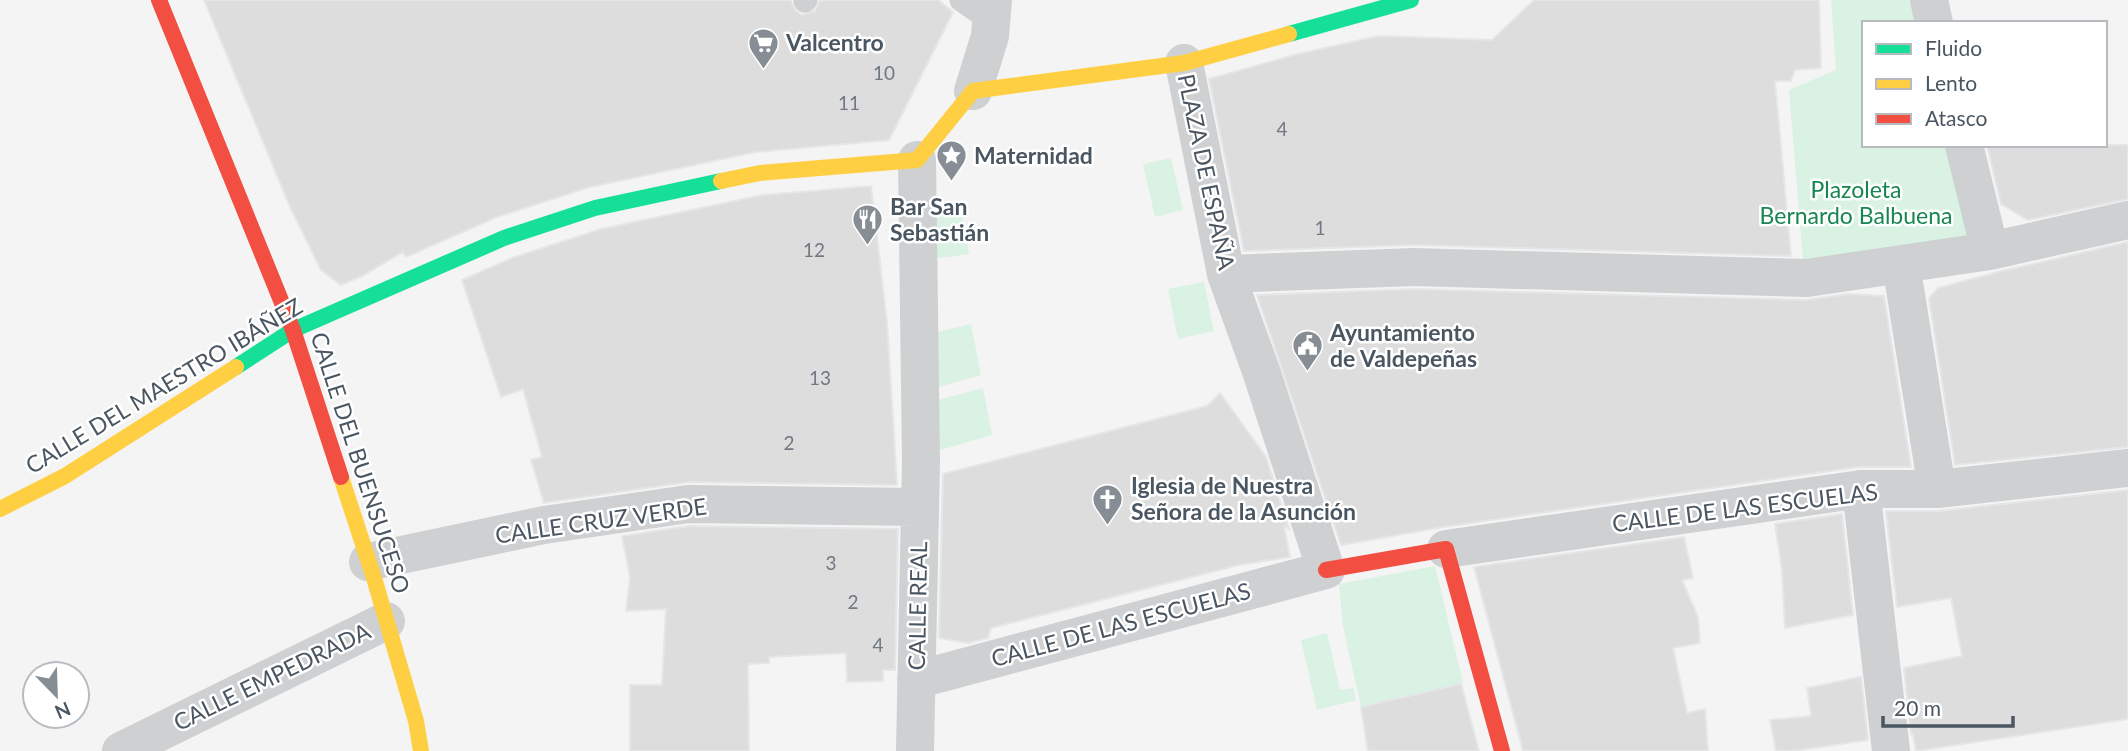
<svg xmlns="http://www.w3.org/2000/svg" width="2128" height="751" font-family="Lato,sans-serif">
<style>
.green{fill:#d9f2e3}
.building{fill:#ddddde;stroke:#e5e6e7;stroke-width:2}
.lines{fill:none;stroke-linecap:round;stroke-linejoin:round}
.lane{stroke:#ced0d2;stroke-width:23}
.street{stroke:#ced0d2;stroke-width:38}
.fast{stroke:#16e098;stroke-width:16}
.slow{stroke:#ffcf43;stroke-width:16}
.jam{stroke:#f24e42;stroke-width:16}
.labels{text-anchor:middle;stroke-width:5;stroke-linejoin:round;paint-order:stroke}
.number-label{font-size:19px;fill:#707881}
.poi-label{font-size:23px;font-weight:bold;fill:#4a5661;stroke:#fff;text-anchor:start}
.street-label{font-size:23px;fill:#4a5661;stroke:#fff}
.park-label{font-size:23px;fill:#17864f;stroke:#fff}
</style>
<rect width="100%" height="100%" fill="#f4f4f4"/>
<path class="green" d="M 1831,0 L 1915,0 L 1921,23 L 1864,23 L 1864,145 L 1952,145 L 1970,239 L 1803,260 L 1789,90 L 1836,70 Z
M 1171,158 L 1183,210 L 1155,217 L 1143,164 Z
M 960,201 L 969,254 L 933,259 L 933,205 Z
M 1204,282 L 1214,331 L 1178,339 L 1168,289 Z
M 971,324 L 981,375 L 939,387 L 938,332 Z
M 983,388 L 992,435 L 937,451 L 938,400 Z
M 1435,566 L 1463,683 L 1361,707 L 1343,626 L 1339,584 Z
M 1327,633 L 1340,690 L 1353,688 L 1356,700 L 1317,710 L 1301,640 Z"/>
<path class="building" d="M 204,0 L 791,0 L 795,10 L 802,15 L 815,11 L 820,0 L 938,0 L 953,12 L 889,140 L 756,152 L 590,187 L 497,217 L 406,257 L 403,252 L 362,276 L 341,285 L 321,270 L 291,209 Z
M 1534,0 L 1819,0 L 1821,68 L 1795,70 L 1791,81 L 1775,81 L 1791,256 L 1415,245 L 1244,251 L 1209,79 L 1294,55 L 1378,36 L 1492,40 Z
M 1987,145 L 2128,145 L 2128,199 L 2028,220 L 2001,204 Z
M 871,186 L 887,322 L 897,485 L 688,482 L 544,503 L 531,460 L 542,457 L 523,389 L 501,397 L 462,280 L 512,258 L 601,229 L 763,195 Z
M 2128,242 L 2128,447 L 1955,465 L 1929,298 L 1938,288 L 1998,272 Z
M 1414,289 L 1806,300 L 1848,294 L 1884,296 L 1911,467 L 1858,467 L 1443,527 L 1341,545 L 1257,295 Z
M 1220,393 L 1266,457 L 1289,529 L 1284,526 L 1290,557 L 1239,565 L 991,628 L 988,638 L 968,643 L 939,638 L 943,474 L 1207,406 Z
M 2128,490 L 2128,719 L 1916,751 L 1913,734 L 1911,734 L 1904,668 L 1962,656 L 1951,598 L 1897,607 L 1886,511 L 1939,511 Z
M 1842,514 L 1853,615 L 1785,628 L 1782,570 L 1775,524 Z
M 689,526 L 898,529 L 895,670 L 883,670 L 883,681 L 847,682 L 846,653 L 769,657 L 769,663 L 748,664 L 749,751 L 630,751 L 630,685 L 662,685 L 666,609 L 626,611 L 630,577 L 622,536 Z
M 1684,537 L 1693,578 L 1682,580 L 1698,617 L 1700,643 L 1673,648 L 1687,713 L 1705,709 L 1708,751 L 1523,751 L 1474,567 Z
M 1861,677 L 1868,740 L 1793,751 L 1776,751 L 1770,720 L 1811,716 L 1807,688 Z
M 1461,684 L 1479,751 L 1368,751 L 1361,707 Z"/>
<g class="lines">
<path class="lane" d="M 961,0 L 990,20
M 805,1 L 806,0"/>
<path class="street" d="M 1929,0 L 1934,23
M 973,91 L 990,36 L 993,0
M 1964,145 L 1990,251 L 2128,220
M 1901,264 L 1937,489
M 1226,274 L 1414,267 L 1807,278 L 1990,251
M 1861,489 L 1891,751
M 1446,549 L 1861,489 L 1937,489 L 2128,468
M 368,562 L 544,525 L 688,504 L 920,507
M 916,680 L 1326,570 L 1261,371 L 1226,274 L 1184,63
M 121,751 L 386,621
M 915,751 L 921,461 L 917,160"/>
<path class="fast" d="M 1289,34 L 1411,0
M 236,367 L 293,330 L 504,238 L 595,208 L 721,181"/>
<path class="slow" d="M 721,181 L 760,173 L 917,160 L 973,91 L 1184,63 L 1289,34
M 341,477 L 374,578 L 416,721 L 421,751
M 0,509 L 65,476 L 236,367"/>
<path class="jam" d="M 159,0 L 293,330 L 341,477
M 1326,570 L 1446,549 L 1502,751"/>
</g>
<defs>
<symbol id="supermarket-pin" viewBox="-11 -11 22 30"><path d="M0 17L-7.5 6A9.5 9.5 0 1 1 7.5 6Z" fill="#868d94" stroke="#fff"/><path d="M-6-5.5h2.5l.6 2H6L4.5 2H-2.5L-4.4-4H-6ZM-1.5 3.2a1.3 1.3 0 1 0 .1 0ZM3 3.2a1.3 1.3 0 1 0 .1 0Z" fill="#fff"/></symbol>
<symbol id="sight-pin" viewBox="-11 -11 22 30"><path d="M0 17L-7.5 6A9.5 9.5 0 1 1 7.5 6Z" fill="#868d94" stroke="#fff"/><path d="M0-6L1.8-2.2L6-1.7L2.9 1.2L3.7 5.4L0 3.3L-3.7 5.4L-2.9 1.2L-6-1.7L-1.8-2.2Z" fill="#fff"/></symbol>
<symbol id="restaurant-pin" viewBox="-11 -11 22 30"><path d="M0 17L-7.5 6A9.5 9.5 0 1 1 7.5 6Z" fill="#868d94" stroke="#fff"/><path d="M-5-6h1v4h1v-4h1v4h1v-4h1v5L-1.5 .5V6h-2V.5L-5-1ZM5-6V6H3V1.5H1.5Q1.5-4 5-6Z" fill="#fff"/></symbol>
<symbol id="civic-pin" viewBox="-11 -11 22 30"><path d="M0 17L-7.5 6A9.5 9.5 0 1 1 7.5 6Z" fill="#868d94" stroke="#fff"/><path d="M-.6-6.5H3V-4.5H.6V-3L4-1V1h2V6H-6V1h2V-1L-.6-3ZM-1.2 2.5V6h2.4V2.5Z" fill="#fff"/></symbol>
<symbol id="church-pin" viewBox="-11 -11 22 30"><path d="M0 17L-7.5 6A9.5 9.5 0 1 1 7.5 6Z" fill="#868d94" stroke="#fff"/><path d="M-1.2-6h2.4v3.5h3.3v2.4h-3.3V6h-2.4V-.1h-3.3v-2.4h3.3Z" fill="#fff"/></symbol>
</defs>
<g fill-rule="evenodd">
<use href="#supermarket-pin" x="746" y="26" width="35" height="47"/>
<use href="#sight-pin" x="934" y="138" width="35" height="47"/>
<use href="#restaurant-pin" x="850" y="202" width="35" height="47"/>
<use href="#civic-pin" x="1290" y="328" width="35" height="47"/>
<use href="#church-pin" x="1090" y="482" width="35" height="47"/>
</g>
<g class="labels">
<g class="number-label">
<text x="884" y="80">10</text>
<text x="849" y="110">11</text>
<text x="1282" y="136">4</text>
<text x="1320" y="235">1</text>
<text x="814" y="257">12</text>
<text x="820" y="385">13</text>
<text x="789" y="450">2</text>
<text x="831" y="570">3</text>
<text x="853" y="609">2</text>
<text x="878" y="652">4</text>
</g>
<g class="poi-label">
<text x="786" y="51">Valcentro</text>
<text x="974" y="164">Maternidad</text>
<text x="890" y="215">Bar San<tspan x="890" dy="26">Sebastián</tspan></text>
<text x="1330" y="341">Ayuntamiento<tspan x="1330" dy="26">de Valdepeñas</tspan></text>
<text x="1131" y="494">Iglesia de Nuestra<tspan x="1131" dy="26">Señora de la Asunción</tspan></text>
</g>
<g class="street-label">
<text transform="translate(1206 172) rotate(78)" y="8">PLAZA DE ESPAÑA</text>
<text transform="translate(164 386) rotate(-31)" y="8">CALLE DEL MAESTRO IBÁÑEZ</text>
<text transform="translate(360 463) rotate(72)" y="8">CALLE DEL BUENSUCESO</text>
<text transform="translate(1745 508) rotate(-7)" y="8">CALLE DE LAS ESCUELAS</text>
<text transform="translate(601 521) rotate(-8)" y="8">CALLE CRUZ VERDE</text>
<text transform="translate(918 606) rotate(-89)" y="8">CALLE REAL</text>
<text transform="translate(1121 625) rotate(-15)" y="8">CALLE DE LAS ESCUELAS</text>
<text transform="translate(272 677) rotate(-26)" y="8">CALLE EMPEDRADA</text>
</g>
<g class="park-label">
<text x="1856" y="198">Plazoleta<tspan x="1856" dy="26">Bernardo Balbuena</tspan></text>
</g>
</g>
<rect x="1862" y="21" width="245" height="126" fill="#ffffff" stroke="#b7bbc0" stroke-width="2"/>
<rect x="1876" y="44" width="35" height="10" fill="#16e098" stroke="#b7bbc0" stroke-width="2"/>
<text x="1925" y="56" font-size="21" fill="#4a5661">Fluido</text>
<rect x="1876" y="79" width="35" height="10" fill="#ffcf43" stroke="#b7bbc0" stroke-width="2"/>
<text x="1925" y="91" font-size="21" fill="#4a5661">Lento</text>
<rect x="1876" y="114" width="35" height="10" fill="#f24e42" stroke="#b7bbc0" stroke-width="2"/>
<text x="1925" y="126" font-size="21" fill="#4a5661">Atasco</text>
<g transform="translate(56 695) rotate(157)"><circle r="33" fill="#ffffff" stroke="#b7bbc0" stroke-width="2"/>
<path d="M0-5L12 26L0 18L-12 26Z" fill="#868d94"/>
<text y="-10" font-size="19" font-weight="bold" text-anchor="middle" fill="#4a5661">N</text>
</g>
<path d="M1883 716v10h130v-10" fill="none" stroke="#4a5661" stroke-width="3.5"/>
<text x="1894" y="716" font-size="21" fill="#4a5661" stroke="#ffffff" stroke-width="5" paint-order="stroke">20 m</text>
</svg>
